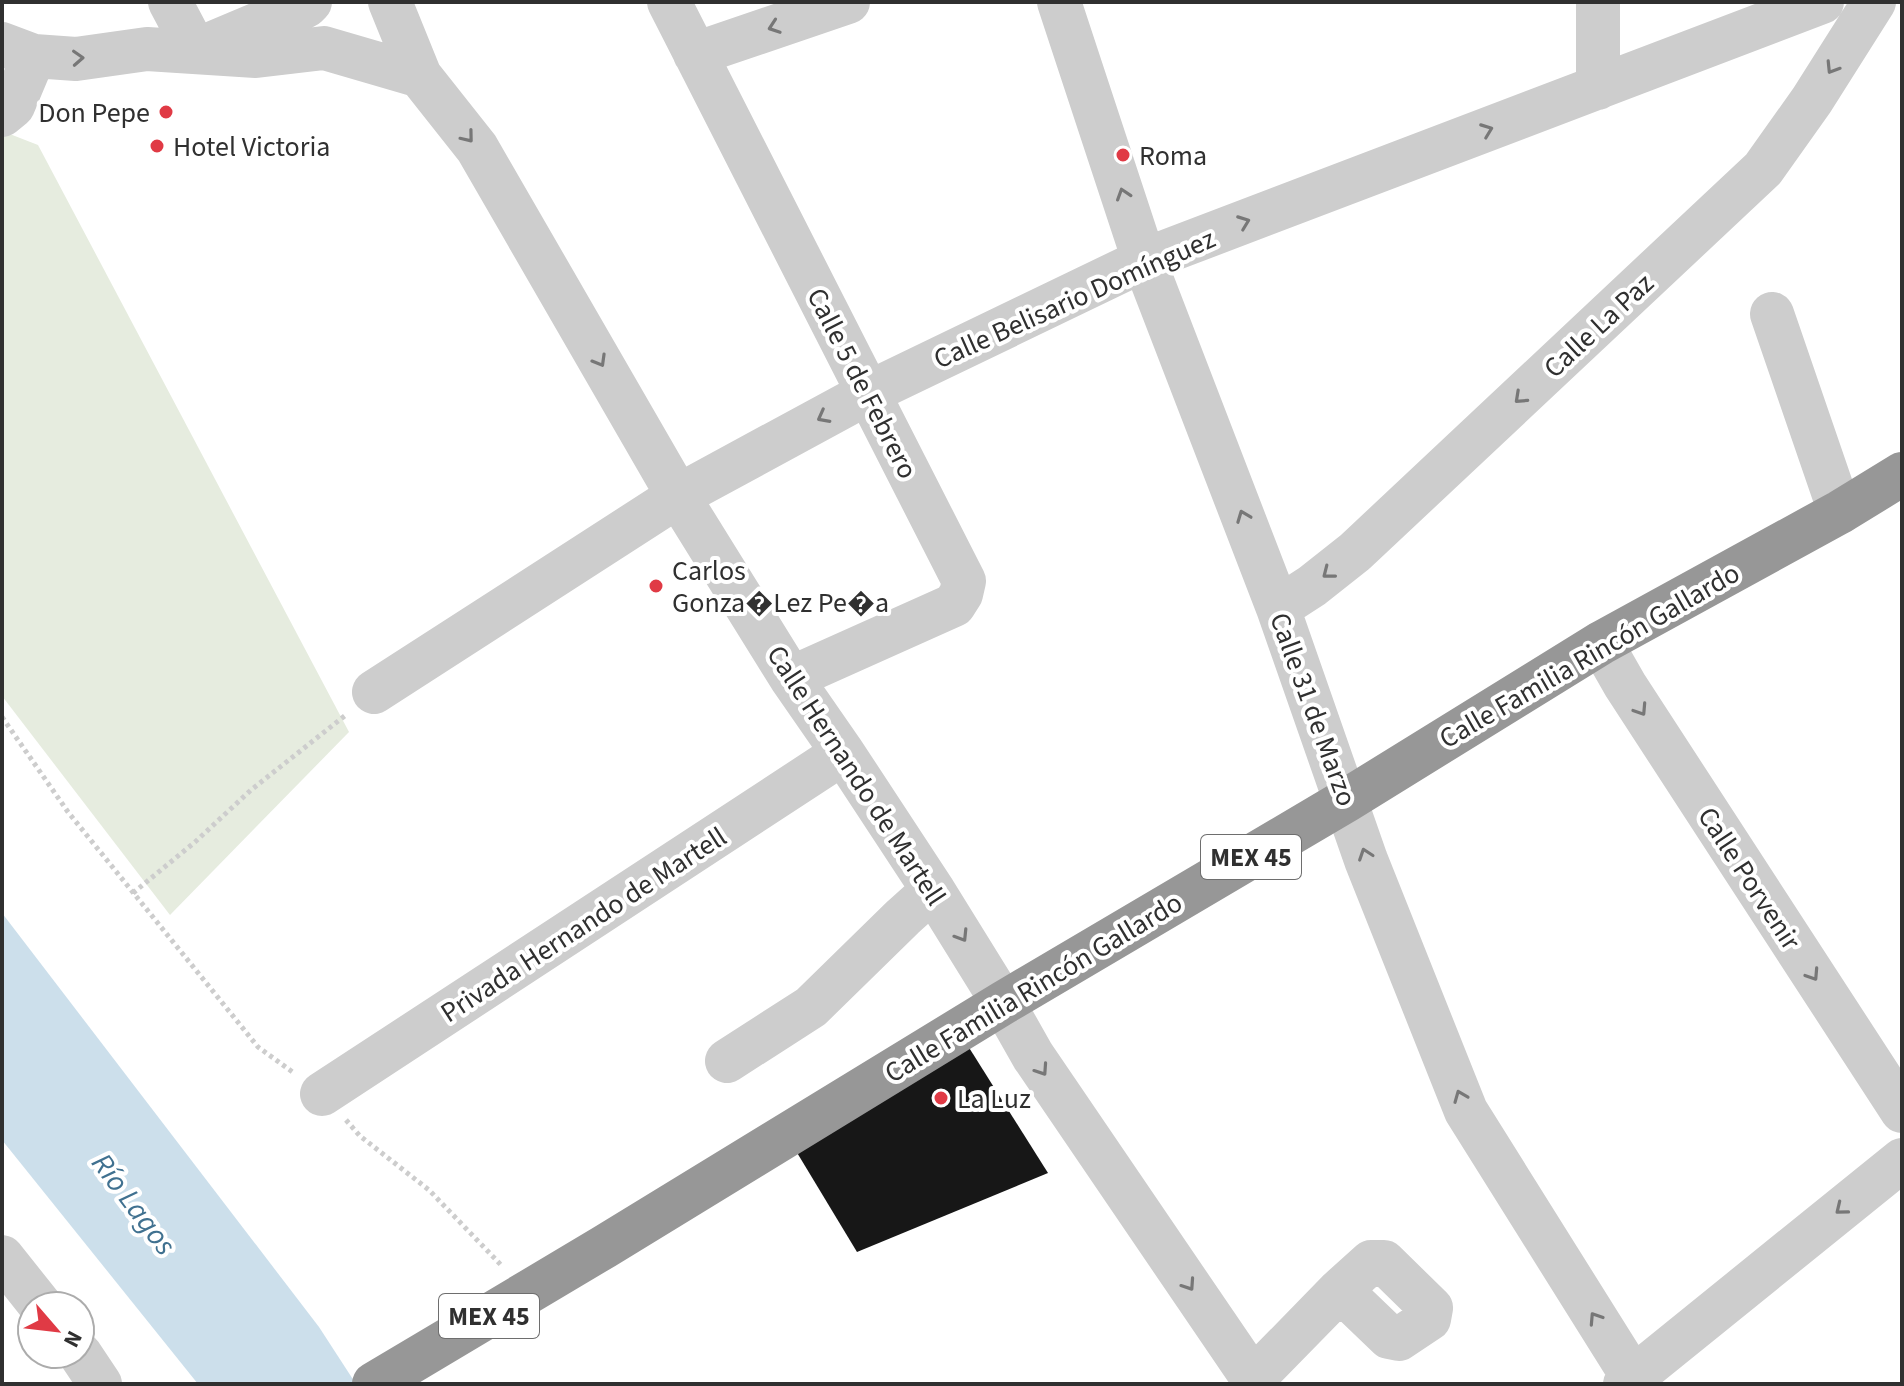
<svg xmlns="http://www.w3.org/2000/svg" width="1904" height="1386" font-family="'Source Sans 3',sans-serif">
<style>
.green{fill:#e6ecdf}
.water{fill:#ccdfeb}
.building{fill:#171717}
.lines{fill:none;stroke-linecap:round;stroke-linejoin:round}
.path{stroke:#cdcdcd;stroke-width:5;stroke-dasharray:4 4;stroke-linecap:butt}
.minor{stroke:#cdcdcd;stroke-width:44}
.highway{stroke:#979797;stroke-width:44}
.oneway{stroke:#777}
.poi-dot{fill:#e03a45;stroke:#fff;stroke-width:3}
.labels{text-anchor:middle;stroke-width:8;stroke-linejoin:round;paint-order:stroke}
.shield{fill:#fff;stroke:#6e6e6e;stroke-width:2}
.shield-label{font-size:26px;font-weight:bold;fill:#303030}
.poi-label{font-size:28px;fill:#303030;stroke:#fff;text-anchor:start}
.street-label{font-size:28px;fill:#303030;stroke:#fff}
.water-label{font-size:30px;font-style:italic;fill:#407190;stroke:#fff}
</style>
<rect width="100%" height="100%" fill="#fff"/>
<path class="green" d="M 2,131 L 38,145 L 349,732 L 170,915 L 2,696 Z"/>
<path class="water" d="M 2,913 L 319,1327 L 356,1384 L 198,1384 L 2,1140 Z"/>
<path class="building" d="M 968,1046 L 1048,1173 L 857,1252 L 796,1151 Z"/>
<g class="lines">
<path class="path" d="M 2,717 L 68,812 L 258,1047 L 294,1073
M 133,893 L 195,842 L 251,790 L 347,714
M 346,1120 L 360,1136 L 429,1190 L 502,1266"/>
<path class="minor" d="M 170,2 L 196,51
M 390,2 L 420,76 L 477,148 L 678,496 L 791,678 L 843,753 L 933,890 L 1003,1003 L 1033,1056 L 1253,1379 L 1258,1384
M 669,2 L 964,581 L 961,594 L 954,605 L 791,678
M 1059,2 L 1144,260 L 1278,608 L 1366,860 L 1466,1111 L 1637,1384
M 1598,2 L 1598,88
M 2,44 L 34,56 L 76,59 L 147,49 L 256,56 L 324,48 L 420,76
M 201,48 L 265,21 L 306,6 L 310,2
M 695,54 L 848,2
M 2,115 L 13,106 L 34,56
M 1772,314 L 1840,512
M 1278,608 L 1312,586 L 1355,552 L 1763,169 L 1812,100 L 1874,2
M 1601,643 L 1625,685 L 1902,1111
M 374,692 L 678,496 L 868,393 L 1144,260 L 1822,2
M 727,1061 L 811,1007 L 903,917 L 933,890
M 322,1094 L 843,753
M 2,1257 L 41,1306
M 80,1354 L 100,1384
M 1253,1379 L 1340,1290 L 1371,1262 L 1384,1262 L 1431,1308 L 1429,1319 L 1399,1339 L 1389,1337 L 1340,1290
M 1625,1384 L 1902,1160"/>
<path class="highway" d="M 374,1384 L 604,1247 L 1003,1003 L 1347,800 L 1601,643 L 1840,512 L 1902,474"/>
</g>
<defs><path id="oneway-chevron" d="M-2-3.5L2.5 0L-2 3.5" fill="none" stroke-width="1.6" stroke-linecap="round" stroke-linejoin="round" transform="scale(2)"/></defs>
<g class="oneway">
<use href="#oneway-chevron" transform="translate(774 27) rotate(161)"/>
<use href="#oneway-chevron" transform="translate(78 58) rotate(-3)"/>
<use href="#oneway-chevron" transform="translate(1832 68) rotate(122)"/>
<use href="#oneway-chevron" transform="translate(1487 130) rotate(-21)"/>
<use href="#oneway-chevron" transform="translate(468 137) rotate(51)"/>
<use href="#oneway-chevron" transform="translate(1123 194) rotate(-108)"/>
<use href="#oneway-chevron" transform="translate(1244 222) rotate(-21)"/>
<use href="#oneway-chevron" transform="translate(600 361) rotate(60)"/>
<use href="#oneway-chevron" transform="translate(1520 398) rotate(137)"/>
<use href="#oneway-chevron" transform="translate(823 417) rotate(152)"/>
<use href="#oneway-chevron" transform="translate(1243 516) rotate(-111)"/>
<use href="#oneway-chevron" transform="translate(1328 573) rotate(142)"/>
<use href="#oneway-chevron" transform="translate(1641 710) rotate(57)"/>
<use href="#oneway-chevron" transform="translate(1365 854) rotate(-109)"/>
<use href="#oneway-chevron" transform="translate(962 936) rotate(58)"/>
<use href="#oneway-chevron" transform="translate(1813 975) rotate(57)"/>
<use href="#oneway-chevron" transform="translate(1042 1070) rotate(56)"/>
<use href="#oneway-chevron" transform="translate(1460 1096) rotate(-112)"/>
<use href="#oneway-chevron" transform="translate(1841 1209) rotate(141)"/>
<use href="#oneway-chevron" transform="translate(1189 1285) rotate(56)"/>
<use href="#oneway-chevron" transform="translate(1595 1318) rotate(-123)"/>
</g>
<g class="poi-dot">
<circle cx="166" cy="112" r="8"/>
<circle cx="157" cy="146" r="8"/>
<circle cx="1123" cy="155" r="8"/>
<circle cx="656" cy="586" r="8"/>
<circle cx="941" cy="1098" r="8"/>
</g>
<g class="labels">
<g class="shield">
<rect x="1201" y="835" width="100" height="44" rx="6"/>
<rect x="439" y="1294" width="100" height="44" rx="6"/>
</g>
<g class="shield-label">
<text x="1251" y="866">MEX 45</text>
<text x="489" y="1325">MEX 45</text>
</g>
<g class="poi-label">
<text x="150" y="122" text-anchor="end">Don Pepe</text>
<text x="173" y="156">Hotel Victoria</text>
<text x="1139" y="165">Roma</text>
<text x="672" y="580">Carlos<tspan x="672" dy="32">Gonza�Lez Pe�a</tspan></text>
<text x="957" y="1108">La Luz</text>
</g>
<g class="street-label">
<text transform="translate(1074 298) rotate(-24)" y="10">Calle Belisario Domínguez</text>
<text transform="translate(1598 325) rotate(-43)" y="10">Calle La Paz</text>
<text transform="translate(863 383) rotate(63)" y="10">Calle 5 de Febrero</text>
<text transform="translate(1589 655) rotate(-30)" y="10">Calle Familia Rincón Gallardo</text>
<text transform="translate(1314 709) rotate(70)" y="10">Calle 31 de Marzo</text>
<text transform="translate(857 775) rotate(57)" y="10">Calle Hernando de Martell</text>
<text transform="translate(1750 878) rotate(57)" y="10">Calle Porvenir</text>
<text transform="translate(583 924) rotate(-33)" y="10">Privada Hernando de Martell</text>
<text transform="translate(1033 987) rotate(-31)" y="10">Calle Familia Rincón Gallardo</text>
</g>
<g class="water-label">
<text transform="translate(134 1204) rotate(53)" y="10">Río Lagos</text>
</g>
</g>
<rect width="1904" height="1386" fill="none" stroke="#303030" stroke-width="8"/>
<g transform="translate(56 1330) rotate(118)"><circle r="38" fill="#ffffff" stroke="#acacac" stroke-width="2"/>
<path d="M0-6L14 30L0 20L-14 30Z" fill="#e03a45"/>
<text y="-12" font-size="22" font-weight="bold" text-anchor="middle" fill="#303030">N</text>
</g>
</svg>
